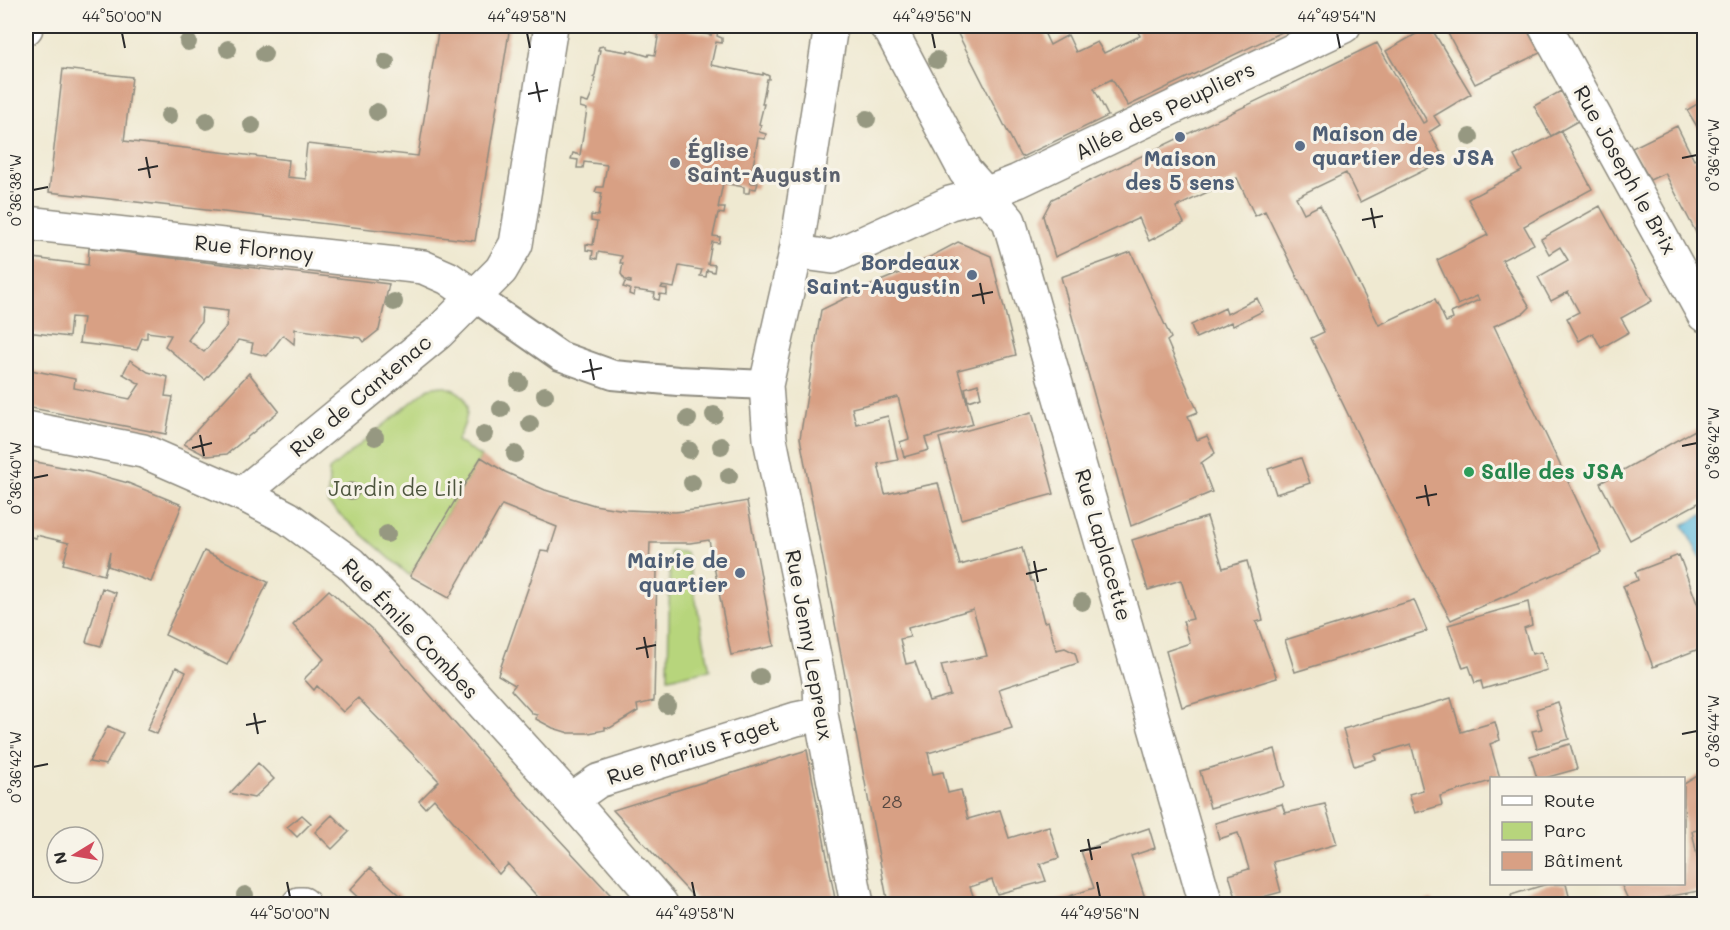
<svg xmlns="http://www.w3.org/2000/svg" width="1730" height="930" font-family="Mali,sans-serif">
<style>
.green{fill:#b7d57c;stroke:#718054;stroke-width:1.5}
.water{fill:#61bbde;stroke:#467384;stroke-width:1.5}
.building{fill:#d8a084;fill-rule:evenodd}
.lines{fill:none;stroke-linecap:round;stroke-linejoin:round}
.pedestrian-casing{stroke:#8d8a7e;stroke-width:32}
.minor-casing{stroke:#8d8a7e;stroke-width:36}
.tertiary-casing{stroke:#8d8a7e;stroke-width:36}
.pedestrian{stroke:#fff;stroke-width:28}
.minor{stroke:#fff;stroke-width:33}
.tertiary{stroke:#fff;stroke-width:33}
.tree{fill:#969881}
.ticks{fill:none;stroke:#2b2b2b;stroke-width:2}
.service-dot{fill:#5c6f8a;stroke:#f7f3e8;stroke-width:2}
.worship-dot{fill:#6b7280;stroke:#f7f3e8;stroke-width:2}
.leisure-dot{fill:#2e9e5b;stroke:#f7f3e8;stroke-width:2}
.labels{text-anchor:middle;stroke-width:6;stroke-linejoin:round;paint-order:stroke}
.number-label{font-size:18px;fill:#564841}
.street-label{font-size:21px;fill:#2b2b2b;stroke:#f7f3e8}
.service-label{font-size:21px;font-weight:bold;fill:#4e5e75;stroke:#f7f3e8;text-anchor:end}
.worship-label{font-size:21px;font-weight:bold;fill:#5b616d;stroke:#f7f3e8;text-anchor:start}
.leisure-label{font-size:21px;font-weight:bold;fill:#27864d;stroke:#f7f3e8;text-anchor:start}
.park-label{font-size:21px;fill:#4e563f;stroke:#f7f3e8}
.neatline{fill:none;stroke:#2b2b2b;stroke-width:2}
.ticks-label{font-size:15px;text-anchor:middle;fill:#2b2b2b}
</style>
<rect width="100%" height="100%" fill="#f7f3e8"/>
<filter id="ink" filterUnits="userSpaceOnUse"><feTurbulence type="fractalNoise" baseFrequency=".0167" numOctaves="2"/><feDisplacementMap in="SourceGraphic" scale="12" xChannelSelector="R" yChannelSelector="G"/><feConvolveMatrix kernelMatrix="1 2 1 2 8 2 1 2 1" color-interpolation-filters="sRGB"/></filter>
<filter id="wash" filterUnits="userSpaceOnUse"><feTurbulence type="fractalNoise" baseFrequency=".008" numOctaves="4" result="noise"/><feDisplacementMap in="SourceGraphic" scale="24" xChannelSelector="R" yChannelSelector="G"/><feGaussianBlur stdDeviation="1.35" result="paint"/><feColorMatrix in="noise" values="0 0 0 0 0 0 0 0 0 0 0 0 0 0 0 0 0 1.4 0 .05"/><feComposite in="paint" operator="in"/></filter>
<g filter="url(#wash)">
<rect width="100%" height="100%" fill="#efe9d1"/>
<path class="green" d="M 441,386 C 476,392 470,416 457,441 L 481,457 L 410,576 L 328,504 L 329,470 L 429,388 Z
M 670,551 L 686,552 L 710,670 L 668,678 Z"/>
<path class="water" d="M 1704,514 L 1704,565 L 1683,525 Z"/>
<g id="blocks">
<path class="building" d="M 439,26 L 510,26 L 475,241 L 49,192 L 63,69 L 132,77 L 124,141 L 289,160 L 287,177 L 306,179 L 305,163 L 307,144 L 418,156 Z
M 653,26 L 666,26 L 711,35 L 712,28 L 718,30 L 717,36 L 722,38 L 722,43 L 716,42 L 711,65 L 763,75 L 763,73 L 769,76 L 769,79 L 767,79 L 762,104 L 764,104 L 759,124 L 761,125 L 759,132 L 766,134 L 765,139 L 758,138 L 750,183 L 758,183 L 756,189 L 750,188 L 749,193 L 744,193 L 744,187 L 723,183 L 718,208 L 725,208 L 724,214 L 718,213 L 713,236 L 720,237 L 719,243 L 712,242 L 708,264 L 715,265 L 714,272 L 707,270 L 706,277 L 700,276 L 702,270 L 679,266 L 674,288 L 662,286 L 661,288 L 667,289 L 667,295 L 660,294 L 659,300 L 654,299 L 655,293 L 635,290 L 634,296 L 629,294 L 630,289 L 623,287 L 625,282 L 631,283 L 631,281 L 625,280 L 621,274 L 623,263 L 620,263 L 622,256 L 598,252 L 597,259 L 592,258 L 593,251 L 586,250 L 586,244 L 593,245 L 597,222 L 591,221 L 591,215 L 598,216 L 602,193 L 595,192 L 597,187 L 603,187 L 607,165 L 584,162 L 583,168 L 577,168 L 578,160 L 571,159 L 573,153 L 580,155 L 587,109 L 580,107 L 581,101 L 588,103 L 591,96 L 595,78 L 593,77 L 595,75 L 600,50 L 598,50 L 599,47 L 604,46 L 604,48 L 628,52 L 628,50 L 648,56 L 649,54 L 655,55 L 659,32 L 652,31 Z
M 954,26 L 1041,26 L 1050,45 L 1068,35 L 1076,52 L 1097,42 L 1104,53 L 1140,36 L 1135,26 L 1294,26 L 1128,106 L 1112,79 L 1094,88 L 1108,116 L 1022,157 L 1020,156 Z
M 1430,26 L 1471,94 L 1434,116 L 1440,125 L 1429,132 L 1445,160 L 1360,202 L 1346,173 L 1296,197 L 1304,213 L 1320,205 L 1379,325 L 1435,299 L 1446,322 L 1453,319 L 1451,313 L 1479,300 L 1477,296 L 1458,305 L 1437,260 L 1488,235 L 1468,199 L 1522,171 L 1514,156 L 1561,131 L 1592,189 L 1524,226 L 1534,244 L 1502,260 L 1530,307 L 1524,313 L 1494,326 L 1602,553 L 1451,620 L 1424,571 L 1311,338 L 1324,332 L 1265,211 L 1255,216 L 1237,178 L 1176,207 L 1184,223 L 1149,241 L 1139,218 L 1055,257 L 1043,216 L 1052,199 L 1377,43 L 1423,123 L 1427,121 L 1386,51 Z
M 1444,26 L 1525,26 L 1540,53 L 1475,84 Z
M 1561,91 L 1578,121 L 1551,136 L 1534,106 Z
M 1704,100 L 1704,138 L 1687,110 Z
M 1677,126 L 1694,160 L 1704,155 L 1704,248 L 1665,173 L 1650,180 L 1632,148 Z
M 1600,206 L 1652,301 L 1621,318 L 1629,332 L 1601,348 L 1593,333 L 1579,341 L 1567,318 L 1579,312 L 1568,292 L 1551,301 L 1538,277 L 1568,260 L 1560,247 L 1549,254 L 1541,239 Z
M 26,241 L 35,242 L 33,258 L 88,265 L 89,248 L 389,284 L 379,330 L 364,342 L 361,338 L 295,329 L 294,344 L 283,335 L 267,356 L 251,352 L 253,343 L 238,340 L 232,350 L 205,380 L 165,346 L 171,335 L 147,332 L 147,338 L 142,338 L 137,350 L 79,343 L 83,318 L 71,317 L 69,337 L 26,332 L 27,304 L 26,303 ZM 202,308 L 228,311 L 226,327 L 204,352 L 188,340 L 201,322 Z
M 958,242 L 991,256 L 1016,355 L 958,370 L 973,424 L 925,438 L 929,450 L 904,457 L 900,442 L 909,439 L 898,397 L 852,408 L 856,424 L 888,416 L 898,460 L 878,464 L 885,494 L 938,483 L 960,565 L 1022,548 L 1031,581 L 1033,581 L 1044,622 L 1048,621 L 1056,650 L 1065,648 L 1075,653 L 1078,663 L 999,689 L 1012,728 L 928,753 L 933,774 L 943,772 L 948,793 L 961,790 L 968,819 L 1000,810 L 1009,838 L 1049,826 L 1059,858 L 1040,864 L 1046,881 L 997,894 L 992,880 L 970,887 L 976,904 L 888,904 L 800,438 L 821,310 L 878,282 L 900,273 ZM 973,609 L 987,656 L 941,665 L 950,695 L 929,701 L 915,662 L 906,664 L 900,639 L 910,637 L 908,628 Z
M 1131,252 L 1171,338 L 1167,341 L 1198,412 L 1188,416 L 1197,440 L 1207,436 L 1215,453 L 1201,463 L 1212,492 L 1131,526 L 1061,277 Z
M 1257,298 L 1263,311 L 1233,326 L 1231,322 L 1196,338 L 1191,325 L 1225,308 L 1227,314 Z
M 130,360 L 148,372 L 168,377 L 165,396 L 173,397 L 166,434 L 26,407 L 26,369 L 75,379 L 74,388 L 130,399 L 140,384 L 123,374 Z
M 249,373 L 279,411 L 227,454 L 207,456 L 184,444 Z
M 978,384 L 981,397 L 968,401 L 965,388 Z
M 1032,412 L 1054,494 L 961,519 L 939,438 Z
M 1704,425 L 1704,500 L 1630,540 L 1600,483 Z
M 481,457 L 505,472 L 545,490 L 594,505 L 625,510 L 675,512 L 703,509 L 747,501 L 774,646 L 731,655 L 709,540 L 690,543 L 650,543 L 649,570 L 657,571 L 654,701 L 637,705 L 638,711 L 610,728 L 605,727 L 605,730 L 589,733 L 569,733 L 553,728 L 536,719 L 537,715 L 533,714 L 511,690 L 515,685 L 498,675 L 541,551 L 549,552 L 557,527 L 502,505 L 449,598 L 410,576 Z
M 1301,458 L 1310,483 L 1276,494 L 1268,469 Z
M 26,460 L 88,472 L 128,483 L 182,505 L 151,582 L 108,566 L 110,552 L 104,575 L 63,564 L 69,543 L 36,535 L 36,538 L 26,536 Z
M 1207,517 L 1223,568 L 1247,561 L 1263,620 L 1256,622 L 1277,678 L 1182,707 L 1166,651 L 1190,643 L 1183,621 L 1193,619 L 1181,580 L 1148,590 L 1132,540 Z
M 204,551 L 268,582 L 227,665 L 165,635 Z
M 1679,555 L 1704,622 L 1704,647 L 1653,667 L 1623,586 L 1638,580 L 1635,572 Z
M 102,588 L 116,593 L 101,646 L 86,642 Z
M 329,590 L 375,632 L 507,783 L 619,904 L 544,904 L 508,864 L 499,874 L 434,799 L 425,808 L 419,801 L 439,781 L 358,698 L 343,712 L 317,686 L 314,690 L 304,679 L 324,659 L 293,625 Z
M 1414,600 L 1427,631 L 1295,672 L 1285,640 Z
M 1528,602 L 1532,625 L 1524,628 L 1532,654 L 1541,652 L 1547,670 L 1483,689 L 1481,681 L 1475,683 L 1469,666 L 1463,668 L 1448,625 Z
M 176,667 L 186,672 L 157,734 L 147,730 Z
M 1451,698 L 1461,732 L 1495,722 L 1500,740 L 1490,744 L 1500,778 L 1491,778 L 1491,781 L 1440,796 L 1442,805 L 1415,813 L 1409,794 L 1423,790 L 1411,744 L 1374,755 L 1376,759 L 1354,766 L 1343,729 Z
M 1558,702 L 1569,739 L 1537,748 L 1532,731 L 1542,729 L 1536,709 Z
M 108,726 L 123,733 L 106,765 L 89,762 Z
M 1570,744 L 1577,769 L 1545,778 L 1537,778 L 1530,756 Z
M 1275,749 L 1285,786 L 1210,808 L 1200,771 Z
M 807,750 L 836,904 L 700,904 L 613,810 Z
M 258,763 L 274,779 L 254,798 L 230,793 Z
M 1704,772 L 1704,829 L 1692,831 L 1704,890 L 1630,904 L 1621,884 L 1684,884 L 1684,784 Z
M 1282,804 L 1285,813 L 1325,804 L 1337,844 L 1273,862 L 1281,892 L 1238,904 L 1229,875 L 1249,869 L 1238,833 L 1219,839 L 1215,823 Z
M 302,815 L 311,823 L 297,837 L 287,827 Z
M 332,815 L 349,832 L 332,849 L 315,832 Z
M 1149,828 L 1155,848 L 1131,856 L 1147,904 L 1053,904 L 1052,902 L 1094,888 L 1081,851 Z
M 370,868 L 410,904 L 365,904 L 350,890 Z
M 1547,884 L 1566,884 L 1571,904 L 1513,904 L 1511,895 Z
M 1432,899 L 1434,904 L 1414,904 Z"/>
</g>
</g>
<g filter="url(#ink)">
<use href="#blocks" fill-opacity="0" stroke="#8d8a7e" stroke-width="1.5"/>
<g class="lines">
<defs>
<path id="pedestrian" d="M 475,297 L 560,356 L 613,375 L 678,381 L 766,385"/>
<path id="minor" d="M 1545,26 L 1704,315
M 26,28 L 26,26
M 26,223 L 423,267 L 448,278 L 475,297
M 796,252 L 833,257 L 950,203 L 985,194 L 1018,181 L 1344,26
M 26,428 L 143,451 L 248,497 L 288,518 L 350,563 L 413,627 L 571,800 L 661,904
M 248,497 L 253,485 L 438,333 L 501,270 L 516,244 L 551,26
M 571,800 L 598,781 L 796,719 L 821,714
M 299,904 L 303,904"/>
<path id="tertiary" d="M 831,26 L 796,252 L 766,385 L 770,439 L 820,685 L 821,714 L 857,904
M 886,26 L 891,31 L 965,171 L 1009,221 L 1206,904"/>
</defs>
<use href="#pedestrian" class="pedestrian-casing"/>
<use href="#minor" class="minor-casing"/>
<use href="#tertiary" class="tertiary-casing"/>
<use href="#pedestrian" class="pedestrian"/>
<use href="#minor" class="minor"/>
<use href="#tertiary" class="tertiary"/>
</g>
<g class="tree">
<circle cx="188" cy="42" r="9"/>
<circle cx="228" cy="49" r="9"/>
<circle cx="264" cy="54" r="9"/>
<circle cx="937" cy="60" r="9"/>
<circle cx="386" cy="62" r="9"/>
<circle cx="377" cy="112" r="9"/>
<circle cx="169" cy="116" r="9"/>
<circle cx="867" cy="119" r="9"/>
<circle cx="207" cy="121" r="9"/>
<circle cx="252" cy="125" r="9"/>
<circle cx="1470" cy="137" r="9"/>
<circle cx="394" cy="302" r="9"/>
<circle cx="519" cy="382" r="9"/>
<circle cx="545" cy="395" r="9"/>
<circle cx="501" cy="409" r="9"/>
<circle cx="714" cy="415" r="9"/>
<circle cx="688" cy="419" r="9"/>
<circle cx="530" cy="424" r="9"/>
<circle cx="484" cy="434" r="9"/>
<circle cx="375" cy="437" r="9"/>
<circle cx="721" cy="446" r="9"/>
<circle cx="689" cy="450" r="9"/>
<circle cx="515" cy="454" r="9"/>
<circle cx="729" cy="476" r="9"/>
<circle cx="692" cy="483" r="9"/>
<circle cx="351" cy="491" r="9"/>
<circle cx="387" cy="534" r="9"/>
<circle cx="1082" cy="602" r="9"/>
<circle cx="760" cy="677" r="9"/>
<circle cx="667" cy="705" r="9"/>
<circle cx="245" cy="895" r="9"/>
</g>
</g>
<path class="ticks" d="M 122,33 L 125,48M 527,33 L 530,48M 932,33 L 935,48M 1337,33 L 1340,48M 536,82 L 540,102M 528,94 L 548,90M 146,157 L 150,178M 1682,158 L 1697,155M 138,170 L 158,166M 33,190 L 48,187M 1371,208 L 1375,228M 1362,220 L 1383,216M 980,283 L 984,304M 972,296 L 993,292M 590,359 L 594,380M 582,372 L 602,368M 200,435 L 204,456M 1682,446 L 1697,443M 192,448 L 212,443M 33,478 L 48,475M 1425,485 L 1429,506M 1416,498 L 1437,494M 1034,561 L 1038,582M 1026,574 L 1047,569M 644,637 L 648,658M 636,649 L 656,645M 254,713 L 258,734M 246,725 L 266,721M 1682,734 L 1697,731M 33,767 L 48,764M 1088,839 L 1092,860M 1080,851 L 1101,847M 287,882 L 290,897M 692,882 L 695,897M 1097,882 L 1100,897"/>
<g class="service-dot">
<circle cx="1180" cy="137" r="6"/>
<circle cx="1300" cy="146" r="6"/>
<circle cx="972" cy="275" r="6"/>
<circle cx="740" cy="573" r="6"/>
</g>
<circle class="worship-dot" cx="675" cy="163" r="6"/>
<circle class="leisure-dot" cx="1469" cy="472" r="6"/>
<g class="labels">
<g class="number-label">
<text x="892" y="808">28</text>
</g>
<g class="street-label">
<text transform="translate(1165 111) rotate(-26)" y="7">Allée des Peupliers</text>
<text transform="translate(1625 170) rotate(61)" y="7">Rue Joseph le Brix</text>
<text transform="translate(254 249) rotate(6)" y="7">Rue Flornoy</text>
<text transform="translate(361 396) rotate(-40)" y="7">Rue de Cantenac</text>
<text transform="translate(1103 545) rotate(74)" y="7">Rue Laplacette</text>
<text transform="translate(410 629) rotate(46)" y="7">Rue Émile Combes</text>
<text transform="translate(809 645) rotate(80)" y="7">Rue Jenny Lepreux</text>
<text transform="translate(693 751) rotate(-18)" y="7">Rue Marius Faget</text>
</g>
<g class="service-label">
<text x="1312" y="141" text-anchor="start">Maison de<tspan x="1312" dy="24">quartier des JSA</tspan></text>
<text x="1180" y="166" text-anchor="middle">Maison<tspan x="1180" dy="24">des 5 sens</tspan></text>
<text x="960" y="270">Bordeaux<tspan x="960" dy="24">Saint-Augustin</tspan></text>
<text x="728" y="568">Mairie de<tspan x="728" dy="24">quartier</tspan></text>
</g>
<g class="worship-label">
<text x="687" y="158">Église<tspan x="687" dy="24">Saint-Augustin</tspan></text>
</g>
<g class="leisure-label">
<text x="1481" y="479">Salle des JSA</text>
</g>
<g class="park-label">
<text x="396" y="496">Jardin de Lili</text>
</g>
</g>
<rect width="1730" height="930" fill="none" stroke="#f7f3e8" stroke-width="66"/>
<rect x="1490" y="777" width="195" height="108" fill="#f7f3e8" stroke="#a5a39c" stroke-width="1.5"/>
<rect x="1502" y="796" width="30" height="9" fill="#ffffff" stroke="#a5a39c" stroke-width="1.5"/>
<text x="1544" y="807" font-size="18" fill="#2b2b2b">Route</text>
<rect x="1502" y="822" width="30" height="18" fill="#b7d57c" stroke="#a5a39c" stroke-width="1.5"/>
<text x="1544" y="837" font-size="18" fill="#2b2b2b">Parc</text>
<rect x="1502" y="852" width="30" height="18" fill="#d8a084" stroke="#a5a39c" stroke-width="1.5"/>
<text x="1544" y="867" font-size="18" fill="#2b2b2b">Bâtiment</text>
<g transform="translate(75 855) rotate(259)"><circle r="28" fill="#f7f3e8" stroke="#a5a39c" stroke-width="1.5"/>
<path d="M0-4.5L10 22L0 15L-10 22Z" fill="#d1495b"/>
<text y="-9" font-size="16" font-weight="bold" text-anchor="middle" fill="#2b2b2b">N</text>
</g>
<rect x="33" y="33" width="1664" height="864" class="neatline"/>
<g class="ticks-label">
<text x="122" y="22">44°50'00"N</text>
<text x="527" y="22">44°49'58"N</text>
<text x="932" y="22">44°49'56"N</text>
<text x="1337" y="22">44°49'54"N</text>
<text transform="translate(1714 155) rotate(-90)" y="5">0°36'40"W</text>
<text transform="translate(16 190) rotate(-90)" y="5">0°36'38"W</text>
<text transform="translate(1714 443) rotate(-90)" y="5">0°36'42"W</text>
<text transform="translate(16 478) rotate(-90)" y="5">0°36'40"W</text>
<text transform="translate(1714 731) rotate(-90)" y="5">0°36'44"W</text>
<text transform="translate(16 767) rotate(-90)" y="5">0°36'42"W</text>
<text x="290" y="919">44°50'00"N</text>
<text x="695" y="919">44°49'58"N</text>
<text x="1100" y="919">44°49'56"N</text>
</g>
</svg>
